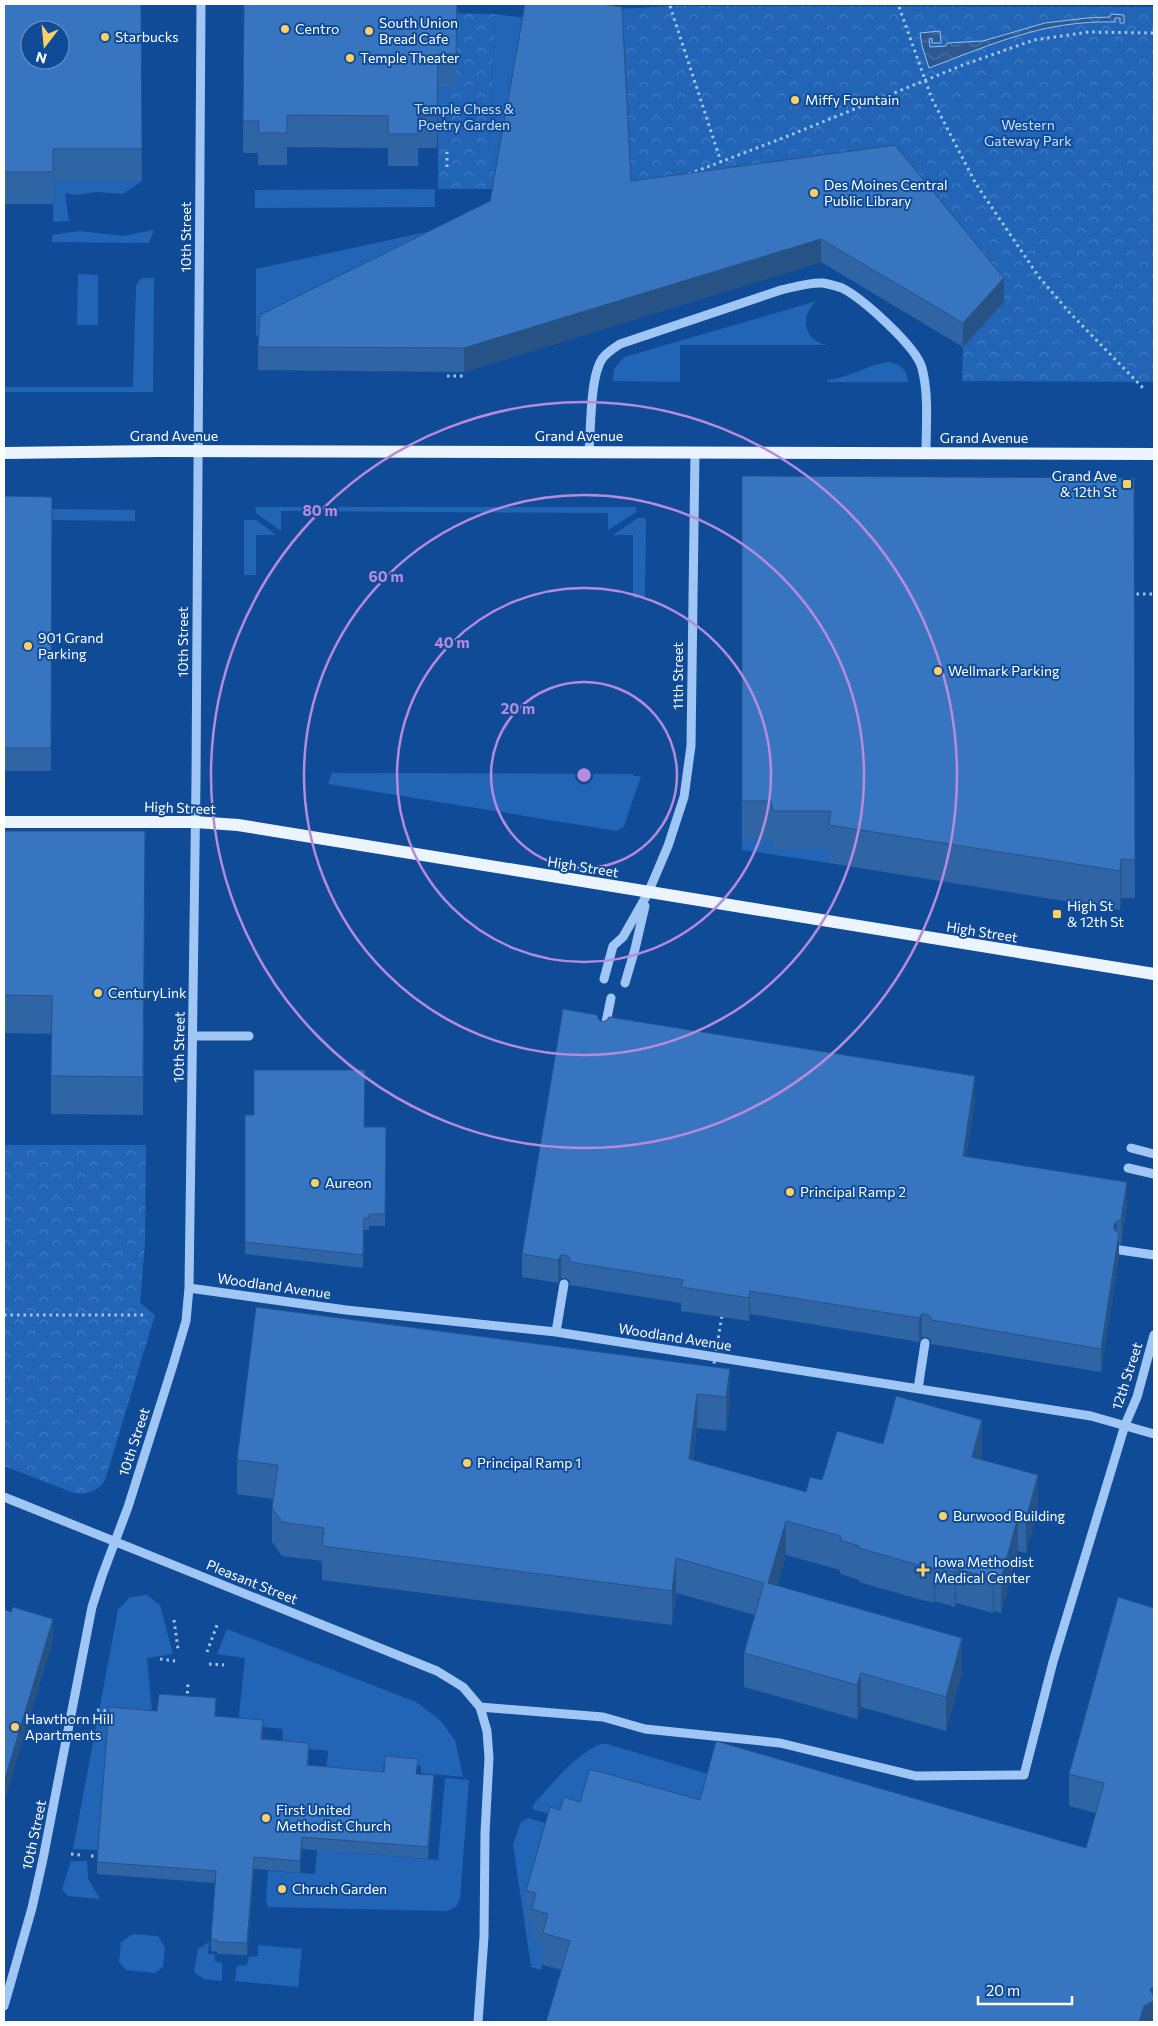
<svg xmlns="http://www.w3.org/2000/svg" width="1158" height="2026" font-family="Commissioner,sans-serif">
<style>
.green{fill:#2265b7}
.park{fill:url(#park-crowns)}
.water{fill:url(#water-waves);stroke:#90c1f8}
.lines{fill:none;stroke-linecap:round;stroke-linejoin:round}
.path{stroke:#9fc6f4;stroke-width:3;stroke-dasharray:2.5 4;stroke-linecap:butt}
.minor{stroke:#9fc6f4;stroke-width:9}
.major{stroke:#ecf4ff;stroke-width:12}
.path-bridge{stroke:#9fc6f4;stroke-width:3;stroke-dasharray:2.5 4;stroke-linecap:butt}
.wall{fill:#3065a5}
.shaded-wall{fill:#275286}
.building{fill:#3875c0;stroke:#275286;fill-rule:evenodd}
.ring{fill:none;stroke:#b68bdc;stroke-width:2.5}
.poi-dot{fill:#ffd162;stroke:#0f4b97;stroke-width:2}
.labels{text-anchor:middle;stroke-width:4;stroke-linejoin:round;paint-order:stroke}
.poi-label{font-size:14px;fill:#fff;stroke:#0f4b97;text-anchor:start}
.park-label{font-size:14px;fill:#c7e0fe;stroke:#0f4b97}
.street-label{font-size:14px;fill:#fff;stroke:#0f4b97}
.centre{fill:#b68bdc;stroke:#0f4b97;stroke-width:2.5}
.ring-label{font-size:15px;text-anchor:middle;font-weight:bold;fill:#b68bdc;stroke:#0f4b97;stroke-width:4;stroke-linejoin:round;paint-order:stroke}
</style>
<defs>
<pattern id="park-crowns" width="20" height="18" patternUnits="userSpaceOnUse" patternTransform="scale(1.25)"><rect width="20" height="18" fill="#2265b7"/><path d="M2 6a3 3 0 1 1 6 0M12 15a3 3 0 1 1 6 0" fill="none" stroke="#437cc2"/></pattern>
<pattern id="water-waves" width="16" height="10" patternUnits="userSpaceOnUse" patternTransform="scale(1.25)"><rect width="16" height="10" fill="#2d5890"/><path d="M0 5q4-4 8 0t8 0" fill="none" stroke="#4c71a1"/></pattern>
</defs>
<rect width="100%" height="100%" fill="#0f4b97"/>
<path class="green" d="M 495,14 L 527,18 L 503,154 L 489,154 Z
M 53,181 L 142,181 L 123,194 L 96,192 L 76,195 L 65,193 L 69,221 L 53,222 Z
M 435,189 L 435,207 L 255,208 L 255,190 Z
M 491,218 L 260,339 L 256,335 L 256,269 Z
M 154,230 L 149,243 L 52,242 L 52,235 L 79,231 L 123,236 Z
M 78,274 L 98,275 L 98,325 L 77,325 Z
M 142,278 L 154,278 L 153,392 L 4,392 L 4,387 L 133,387 L 136,286 L 138,282 Z
M 817,301 C 799,315 803,341 827,345 L 680,345 L 680,382 L 613,381 L 614,369 L 624,357 Z
M 888,362 C 900,364 907,369 908,382 L 827,382 L 827,380 C 849,378 867,365 888,362 Z
M 255,507 L 636,507 L 636,512 L 608,530 L 608,513 L 281,511 L 281,531 L 256,513 Z
M 40,509 L 135,510 L 135,521 L 40,520 Z
M 638,518 L 646,518 L 645,598 L 633,598 L 633,535 L 613,535 Z
M 244,520 L 256,520 L 276,535 L 256,535 L 256,575 L 244,575 Z
M 332,773 L 633,774 L 633,776 L 641,776 L 624,826 L 617,831 L 328,784 Z
M 742,839 L 771,839 L 773,849 L 831,849 L 829,863 L 742,850 Z
M 147,1595 L 160,1605 L 173,1654 L 147,1658 L 153,1723 L 99,1850 L 73,1849 L 118,1610 L 130,1597 Z
M 227,1629 L 416,1702 L 440,1720 L 455,1740 L 463,1777 L 421,1773 L 421,1766 L 384,1762 L 382,1780 L 326,1775 L 328,1751 L 282,1746 L 283,1729 L 238,1724 L 245,1658 L 217,1654 Z
M 601,1744 L 607,1744 L 715,1776 L 700,1832 L 574,1821 L 532,1809 L 534,1804 C 552,1784 576,1753 601,1744 Z
M 445,1778 L 469,1780 L 460,1899 L 456,1907 L 447,1911 L 268,1907 L 266,1901 L 268,1871 L 315,1874 L 317,1850 L 438,1860 Z
M 528,1818 L 564,1829 L 526,1922 L 536,1925 L 548,1946 L 541,1970 L 531,1967 L 513,1844 L 521,1822 Z
M 71,1861 L 87,1861 L 88,1879 L 100,1899 L 68,1896 L 62,1889 Z
M 133,1934 L 158,1936 L 165,1948 L 163,1967 L 155,1973 L 126,1970 L 119,1962 L 121,1942 Z
M 209,1942 L 208,1954 L 215,1954 L 215,1961 L 222,1963 L 222,1981 L 204,1979 L 194,1972 L 198,1949 Z
M 258,1945 L 302,1949 L 298,1987 L 235,1981 L 237,1966 L 247,1965 L 249,1957 L 258,1956 Z"/>
<path class="park" d="M 670,6 L 1154,7 L 1154,382 L 962,381 L 963,347 L 1003,302 L 631,204 L 620,9 Z
M 442,13 L 495,14 L 489,153 L 503,154 L 497,189 L 438,189 L 438,86 L 456,86 Z
M 4,1145 L 146,1145 L 145,1243 L 140,1303 L 155,1315 L 105,1480 C 100,1491 85,1495 74,1493 L 4,1466 Z"/>
<path class="water" d="M 1111,14 L 1124,15 L 1124,23 L 1120,23 L 1120,18 L 1115,18 L 1115,22 C 1044,20 993,44 929,68 L 922,46 L 920,33 L 940,31 L 941,43 L 932,43 L 932,38 L 929,39 L 930,47 L 946,46 L 947,43 L 983,41 L 1045,23 L 1087,18 L 1110,17 Z"/>
<g class="lines">
<path class="path" d="M 670,6 L 721,162
M 899,7 L 932,99 L 976,184 L 1039,277 L 1069,312 L 1145,390
M 447,167 L 447,152
M 689,174 L 788,136 L 963,65 L 1034,40 L 1089,32 L 1153,33
M 447,376 L 463,376
M 1130,594 L 1154,594
M 4,1315 L 143,1315
M 174,1620 L 178,1649
M 207,1652 L 217,1625
M 160,1659 L 175,1661
M 209,1664 L 224,1665
M 187,1700 L 188,1683
M 97,1710 L 111,1711
M 71,1854 L 81,1855
M 91,1856 L 99,1856"/>
<path class="minor" d="M 589,451 C 591,428 590,377 602,359 C 606,353 614,348 620,344 L 781,290 C 795,287 809,282 823,283 C 828,284 837,286 842,288 C 862,298 916,346 922,368 C 929,395 926,425 926,453
M 604,979 L 613,946 L 623,937 L 648,893 L 668,846 L 684,797 L 691,746 L 695,452
M 625,983 L 635,949 L 645,906
M 604,1032 L 611,998
M 193,1036 L 249,1036
M 1131,1148 L 1154,1154
M 1128,1168 L 1154,1174
M 1120,1250 L 1154,1255
M 189,1288 L 346,1310 L 556,1332 L 1091,1416 L 1154,1434
M 556,1332 L 564,1284
M 918,1389 L 925,1343
M 4,1497 L 437,1671 L 463,1687 L 480,1707 L 487,1731 L 489,1758 L 485,1833 L 484,1937 L 478,2022
M 480,1707 L 603,1717 L 645,1729 L 780,1743 L 916,1776 L 1024,1775 L 1053,1662 L 1125,1425 L 1137,1397 L 1154,1335
M 4,2006 L 32,1908 L 43,1859 L 92,1607 L 102,1576 L 128,1507 L 173,1365 L 186,1321 L 189,1288 L 196,780 L 201,4"/>
<path class="major" d="M 4,453 L 159,451 L 1154,454
M 4,822 L 195,822 L 238,825 L 1154,974"/>
<path class="path-bridge" d="M 713,1370 L 722,1315"/>
</g>
<path class="wall" d="M 4,4 L 141,4 L 142,181 L 53,181 L 53,204 L 4,204 Z
M 244,4 L 457,4 L 456,86 L 438,86 L 437,148 L 418,148 L 418,166 L 388,166 L 388,148 L 287,147 L 287,165 L 258,165 L 258,153 L 243,153 Z
M 895,145 L 1004,302 L 963,347 L 821,262 L 464,372 L 258,370 L 258,347 L 631,181 Z
M 742,476 L 1134,478 L 1135,898 L 1121,898 L 1120,910 L 829,863 L 829,849 L 773,849 L 771,839 L 742,839 Z
M 4,496 L 52,497 L 51,771 L 4,771 Z
M 4,831 L 145,831 L 143,1115 L 51,1114 L 51,1034 L 4,1033 Z
M 599,1020 L 602,1022 L 975,1099 L 966,1157 L 1127,1205 L 1121,1244 L 1119,1244 L 1119,1256 L 1101,1372 L 931,1344 L 931,1340 L 926,1337 L 922,1337 L 919,1342 L 750,1314 L 749,1321 L 681,1311 L 681,1303 L 570,1285 L 570,1281 L 566,1278 L 561,1278 L 558,1283 L 522,1277 L 522,1254 Z
M 245,1115 L 365,1127 L 386,1127 L 385,1226 L 369,1226 L 369,1230 L 364,1230 L 363,1268 L 245,1254 Z
M 730,1369 L 730,1403 L 726,1431 L 697,1428 L 693,1460 L 806,1492 L 822,1480 L 883,1444 L 982,1454 L 981,1459 L 1038,1510 L 1026,1553 L 1018,1551 L 1001,1613 L 994,1611 L 993,1613 L 956,1603 L 955,1607 L 935,1601 L 934,1603 L 904,1595 L 859,1582 L 859,1580 L 840,1574 L 840,1570 L 786,1555 L 777,1586 L 962,1672 L 946,1731 L 861,1707 L 857,1719 L 744,1687 L 744,1653 L 755,1615 L 676,1593 L 672,1625 L 322,1580 L 322,1561 L 282,1556 L 272,1542 L 272,1508 L 273,1499 L 237,1494 L 237,1460 Z
M 1118,1597 L 1154,2022 L 561,1970 L 543,1965 L 543,1944 L 532,1941 L 532,1924 L 526,1923 L 526,1891 L 560,1810 L 580,1802 L 700,1800 L 1086,1848 L 1096,1813 L 1069,1806 L 1069,1774 Z
M 157,1711 L 216,1716 L 263,1732 L 262,1739 L 309,1755 L 308,1766 L 384,1772 L 418,1774 L 434,1787 L 428,1859 L 302,1849 L 300,1873 L 254,1869 L 247,1955 L 217,1954 L 217,1952 L 211,1951 L 211,1939 L 215,1883 L 97,1874 L 97,1862 Z"/>
<path class="shaded-wall" d="M 821,239 L 821,262 L 464,372 L 464,348 Z
M 1004,278 L 1004,302 L 963,347 L 963,323 Z
M 1121,859 L 1121,898 L 1120,910 L 1120,871 Z
M 975,1076 L 975,1099 L 963,1179 L 963,1156 Z
M 1127,1182 L 1127,1205 L 1121,1244 L 1121,1220 Z
M 1117,1221 L 1117,1244 L 1119,1233 L 1119,1256 L 1101,1372 L 1101,1349 L 1114,1225 Z
M 561,1255 L 561,1278 L 558,1283 L 558,1260 Z
M 750,1291 L 750,1314 L 749,1321 L 749,1298 Z
M 922,1314 L 922,1337 L 919,1342 L 919,1318 Z
M 730,1369 L 730,1403 L 726,1431 L 726,1397 Z
M 697,1394 L 697,1428 L 689,1493 L 689,1459 Z
M 982,1420 L 982,1454 L 972,1491 L 972,1457 Z
M 1038,1475 L 1038,1510 L 1026,1553 L 1026,1519 Z
M 1018,1517 L 1018,1551 L 1001,1613 L 1001,1579 Z
M 786,1521 L 786,1555 L 768,1618 L 768,1583 Z
M 676,1558 L 676,1593 L 672,1625 L 672,1591 Z
M 935,1567 L 935,1601 L 934,1603 L 934,1569 Z
M 956,1569 L 956,1603 L 955,1607 L 955,1572 Z
M 994,1576 L 994,1611 L 993,1613 L 993,1578 Z
M 53,1619 L 53,1641 L 4,1803 L 4,1782 Z
M 962,1638 L 962,1672 L 946,1731 L 946,1697 Z
M 861,1673 L 861,1707 L 857,1719 L 857,1685 Z
M 263,1720 L 263,1732 L 261,1751 L 261,1739 Z
M 434,1775 L 434,1787 L 428,1859 L 428,1847 Z
M 302,1837 L 302,1849 L 300,1873 L 300,1861 Z
M 254,1857 L 254,1869 L 247,1955 L 247,1943 Z
M 1154,1970 L 1154,2022 L 1139,2022 L 1150,1989 Z"/>
<path class="building" d="M 4,4 L 141,4 L 142,149 L 53,149 L 53,172 L 4,172 ZM 30,30 L 60,30 L 60,60 L 30,60 Z
M 244,4 L 457,4 L 456,54 L 438,54 L 437,116 L 418,116 L 418,134 L 388,134 L 388,116 L 287,115 L 287,133 L 258,133 L 259,121 L 243,121 Z
M 525,4 L 600,4 L 622,7 L 631,181 L 895,145 L 1004,278 L 963,323 L 821,239 L 464,348 L 258,347 L 260,315 L 490,201 Z
M 742,476 L 1134,478 L 1135,860 L 1121,859 L 1120,871 L 829,825 L 831,811 L 773,811 L 771,801 L 742,801 Z
M 4,496 L 52,497 L 51,748 L 4,748 Z
M 4,831 L 145,831 L 143,1077 L 51,1076 L 52,996 L 4,995 Z
M 563,1009 L 597,1015 L 599,1020 L 602,1022 L 607,1020 L 609,1017 L 975,1076 L 963,1156 L 1127,1182 L 1121,1220 L 1117,1221 L 1114,1225 L 1114,1229 L 1119,1233 L 1101,1349 L 931,1320 L 931,1317 L 926,1314 L 922,1314 L 919,1318 L 750,1291 L 749,1298 L 681,1287 L 683,1280 L 570,1262 L 570,1258 L 566,1255 L 561,1255 L 558,1260 L 522,1254 Z
M 254,1070 L 365,1070 L 364,1127 L 386,1127 L 385,1214 L 369,1214 L 369,1218 L 364,1218 L 363,1255 L 245,1242 L 245,1115 L 254,1115 Z
M 256,1307 L 730,1369 L 726,1397 L 697,1394 L 689,1459 L 806,1492 L 810,1477 L 822,1480 L 837,1431 L 883,1444 L 896,1396 L 982,1420 L 972,1457 L 1038,1475 L 1026,1519 L 1018,1517 L 1001,1579 L 994,1576 L 993,1578 L 956,1569 L 955,1572 L 935,1567 L 934,1569 L 904,1561 L 859,1548 L 859,1546 L 840,1540 L 841,1536 L 786,1521 L 768,1583 L 962,1638 L 946,1697 L 861,1673 L 857,1685 L 744,1653 L 764,1583 L 676,1558 L 672,1591 L 322,1546 L 324,1528 L 282,1522 L 272,1508 L 278,1465 L 237,1460 Z
M 1118,1597 L 1154,1608 L 1154,1970 L 1153,1973 L 1154,1974 L 1154,1987 L 1150,1989 L 1154,1997 L 1154,2001 L 1144,2006 L 1139,2022 L 546,2022 L 570,1941 L 543,1933 L 548,1914 L 532,1909 L 536,1893 L 526,1891 L 550,1807 L 560,1810 L 564,1797 L 580,1802 L 590,1769 L 700,1800 L 716,1741 L 1086,1848 L 1104,1783 L 1069,1774 Z
M 13,1607 L 53,1619 L 4,1782 L 4,1609 L 11,1612 Z
M 159,1694 L 216,1698 L 215,1716 L 263,1720 L 261,1739 L 309,1743 L 307,1765 L 384,1772 L 385,1756 L 418,1759 L 416,1774 L 434,1775 L 428,1847 L 302,1837 L 300,1861 L 254,1857 L 247,1943 L 217,1942 L 217,1940 L 211,1939 L 216,1871 L 97,1862 L 109,1707 L 157,1711 Z"/>
<g class="ring">
<circle cx="584" cy="775" r="93"/>
<circle cx="584" cy="775" r="187"/>
<circle cx="584" cy="775" r="280"/>
<circle cx="584" cy="775" r="373"/>
</g>
<g class="poi-dot">
<circle cx="285" cy="29" r="5"/>
<circle cx="369" cy="31" r="5"/>
<circle cx="105" cy="37" r="5"/>
<circle cx="350" cy="58" r="5"/>
<circle cx="795" cy="100" r="5"/>
<circle cx="814" cy="193" r="5"/>
<rect x="1122" y="479" width="10" height="10" rx="2.5"/>
<circle cx="28" cy="646" r="5"/>
<circle cx="938" cy="671" r="5"/>
<rect x="1052" y="909" width="10" height="10" rx="2.5"/>
<circle cx="98" cy="993" r="5"/>
<circle cx="315" cy="1183" r="5"/>
<circle cx="790" cy="1192" r="5"/>
<circle cx="467" cy="1463" r="5"/>
<circle cx="943" cy="1516" r="5"/>
<path d="M920.5 1562.5h5v5h5v5h-5v5h-5v-5h-5v-5h5z"/>
<circle cx="15" cy="1727" r="5"/>
<circle cx="266" cy="1818" r="5"/>
<circle cx="282" cy="1889" r="5"/>
</g>
<g class="labels">
<g class="poi-label">
<text x="379" y="28">South Union<tspan x="379" dy="16">Bread Cafe</tspan></text>
<text x="295" y="34">Centro</text>
<text x="115" y="42">Starbucks</text>
<text x="360" y="63">Temple Theater</text>
<text x="805" y="105">Miffy Fountain</text>
<text x="824" y="190">Des Moines Central<tspan x="824" dy="16">Public Library</tspan></text>
<text x="1117" y="481" text-anchor="end">Grand Ave<tspan x="1117" dy="16">&amp; 12th St</tspan></text>
<text x="38" y="643">901 Grand<tspan x="38" dy="16">Parking</tspan></text>
<text x="948" y="676">Wellmark Parking</text>
<text x="1067" y="911">High St<tspan x="1067" dy="16">&amp; 12th St</tspan></text>
<text x="108" y="998">CenturyLink</text>
<text x="325" y="1188">Aureon</text>
<text x="800" y="1197">Principal Ramp 2</text>
<text x="477" y="1468">Principal Ramp 1</text>
<text x="953" y="1521">Burwood Building</text>
<text x="934" y="1567">Iowa Methodist<tspan x="934" dy="16">Medical Center</tspan></text>
<text x="25" y="1724">Hawthorn Hill<tspan x="25" dy="16">Apartments</tspan></text>
<text x="276" y="1815">First United<tspan x="276" dy="16">Methodist Church</tspan></text>
<text x="292" y="1894">Chruch Garden</text>
</g>
<g class="park-label">
<text x="464" y="114">Temple Chess &amp;<tspan x="464" dy="16">Poetry Garden</tspan></text>
<text x="1028" y="130">Western<tspan x="1028" dy="16">Gateway Park</tspan></text>
</g>
<g class="street-label">
<text transform="translate(186 237) rotate(-90)" y="5">10th Street</text>
<text x="174" y="441">Grand Avenue</text>
<text x="579" y="441">Grand Avenue</text>
<text x="984" y="443">Grand Avenue</text>
<text transform="translate(183 642) rotate(-90)" y="5">10th Street</text>
<text transform="translate(678 676) rotate(-90)" y="5">11th Street</text>
<text transform="translate(180 808) rotate(2)" y="5">High Street</text>
<text transform="translate(583 867) rotate(9)" y="5">High Street</text>
<text transform="translate(982 932) rotate(9)" y="5">High Street</text>
<text transform="translate(179 1047) rotate(-89)" y="5">10th Street</text>
<text transform="translate(274 1286) rotate(8)" y="5">Woodland Avenue</text>
<text transform="translate(675 1337) rotate(9)" y="5">Woodland Avenue</text>
<text transform="translate(1127 1376) rotate(-72)" y="5">12th Street</text>
<text transform="translate(134 1442) rotate(-72)" y="5">10th Street</text>
<text transform="translate(252 1582) rotate(22)" y="5">Pleasant Street</text>
<text transform="translate(34 1835) rotate(-78)" y="5">10th Street</text>
</g>
</g>
<circle cx="584" cy="775" r="8" class="centre"/>
<g class="ring-label">
<text x="320" y="516">80 m</text>
<text x="386" y="582">60 m</text>
<text x="452" y="648">40 m</text>
<text x="518" y="714">20 m</text>
</g>
<rect width="1158" height="2026" fill="none" stroke="#ffffff" stroke-width="10"/>
<g transform="translate(45 45) rotate(196)"><circle r="24" fill="#0f4b97" stroke="#6f93c1"/>
<path d="M0-4L9 19L0 12L-9 19Z" fill="#ffd162"/>
<text y="-8" font-size="14" font-weight="bold" text-anchor="middle" fill="#ffffff">N</text>
</g>
<path d="M978 1996v8h94v-8" fill="none" stroke="#ffffff" stroke-width="2.5"/>
<text x="986" y="1996" font-size="15" fill="#ffffff" stroke="#0f4b97" stroke-width="4" paint-order="stroke">20 m</text>
</svg>
